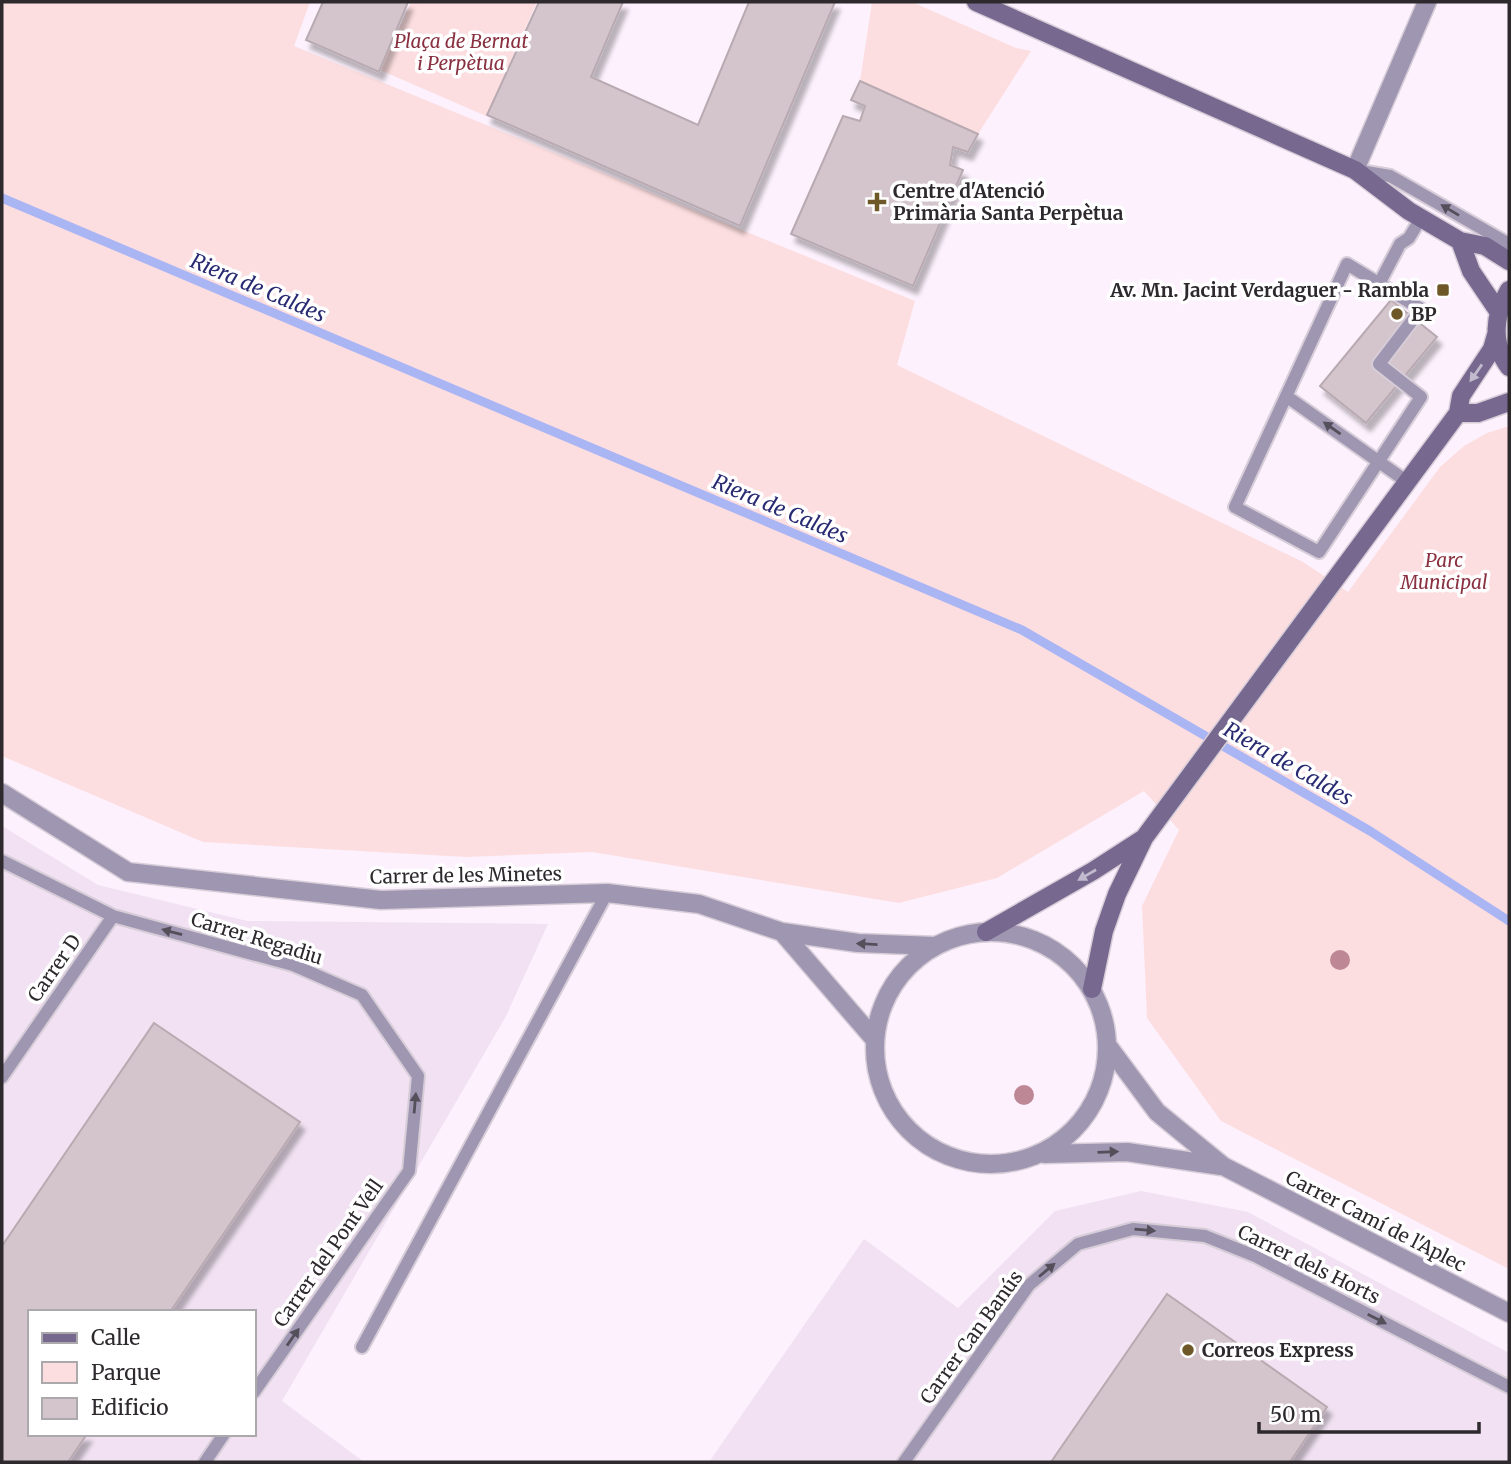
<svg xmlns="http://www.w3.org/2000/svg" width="1511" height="1464" font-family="Merriweather,serif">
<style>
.built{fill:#f1e1f2;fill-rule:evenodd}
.green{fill:#fddee0}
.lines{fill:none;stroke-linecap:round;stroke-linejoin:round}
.stream{stroke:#aab5f4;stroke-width:9}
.building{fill:#d4c5cc;stroke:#b8aab0;stroke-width:2;filter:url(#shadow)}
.lane-casing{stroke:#d7cdd8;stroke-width:16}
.street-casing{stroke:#d7cdd8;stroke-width:21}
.secondary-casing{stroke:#d7cdd8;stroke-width:21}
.lane{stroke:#9f96b1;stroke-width:12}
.street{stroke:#9f96b1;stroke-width:18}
.secondary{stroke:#76688f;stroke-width:18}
.tree{fill:#bd8796}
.oneway{fill:#554f5b}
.oneway2{fill:#c1bbcd}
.poi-dot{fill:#6e5828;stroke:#fff;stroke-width:2.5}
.labels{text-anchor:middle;stroke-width:7;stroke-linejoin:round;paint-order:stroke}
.park-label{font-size:19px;font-style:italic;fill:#893141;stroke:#fff}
.poi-label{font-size:19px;font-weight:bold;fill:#2d292d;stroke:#fff;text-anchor:start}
.street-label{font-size:19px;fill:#2d292d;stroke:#fff}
.water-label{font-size:21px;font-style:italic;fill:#282b72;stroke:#fff}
</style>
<defs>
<filter id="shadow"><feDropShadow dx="4.5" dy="8" stdDeviation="2" flood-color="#0004"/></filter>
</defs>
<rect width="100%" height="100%" fill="#fcf1fd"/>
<path class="built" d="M 2,826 L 98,885 L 247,921 L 548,924 L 506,1016 L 282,1401 L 364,1462 L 2,1462 ZM 30,1312 L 254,1312 L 254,1434 L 30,1434 Z
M 1141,1191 L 1248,1212 L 1509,1353 L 1509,1462 L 709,1462 L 864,1239 L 958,1308 L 1055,1211 Z"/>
<path class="green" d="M 2,2 L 310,2 L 294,46 L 915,301 L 897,365 L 1303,562 L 1348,592 L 1440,467 L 1464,446 L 1487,433 L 1509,426 L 1509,1269 L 1221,1121 L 1147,1018 L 1142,906 L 1179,830 L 1144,791 L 997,878 L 899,903 L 592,852 L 466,857 L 203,842 L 2,756 Z
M 411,2 L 537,2 L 486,116 L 380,70 Z
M 872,2 L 912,2 L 1016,48 L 1031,51 L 978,134 L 860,81 Z"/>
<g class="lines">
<path class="stream" d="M 2,198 L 1022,630 L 1370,831 L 1509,921"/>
</g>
<path class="building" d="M 323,2 L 408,2 L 379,72 L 306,40 Z
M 539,2 L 623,2 L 591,77 L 698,125 L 749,2 L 835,2 L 740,226 L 487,115 Z
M 860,81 L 978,134 L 968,152 L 953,147 L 950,165 L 963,170 L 913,286 L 791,234 L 843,116 L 860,121 L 865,106 L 851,100 Z
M 1391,300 L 1437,337 L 1366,423 L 1320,386 Z
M 154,1023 L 300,1122 L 170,1312 L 30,1312 L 30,1434 L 87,1434 L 68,1462 L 2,1462 L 2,1246 Z
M 1167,1294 L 1327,1407 L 1290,1462 L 1051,1462 Z"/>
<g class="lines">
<defs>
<path id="lane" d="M 1360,171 L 1390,176 L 1399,181 L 1509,244
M 1347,264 L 1421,309 L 1379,364 L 1421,397 L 1319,552 L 1235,507 Z
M 1380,282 L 1400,244 L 1409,238 L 1421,218
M 1286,396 L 1406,481
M 2,861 L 113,916 L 293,965 L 362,995 L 418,1076 L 409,1171 L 254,1392
M 2,1077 L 113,916
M 362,1347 L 607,893
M 205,1462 L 224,1434
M 904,1462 L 1029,1285 L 1078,1244 L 1133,1229 L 1205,1236 L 1255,1256 L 1509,1387"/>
<path id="street" d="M 1355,170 L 1427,2
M 2,793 L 128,872 L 381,900 L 607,893 L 699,904 L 782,932 L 858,943 L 935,946
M875 1048a116 116 0 1 1 232 0a116 116 0 1 1-232 0Z
M 782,932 L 875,1040
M 1108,1046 L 1157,1112 L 1223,1166 L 1509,1313
M 1044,1154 L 1127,1152 L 1221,1166"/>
<path id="secondary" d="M 976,2 L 1355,170 L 1409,211 L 1460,241 L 1485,246 L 1509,261
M 1460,241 L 1471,271 L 1498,311
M 1509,290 C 1494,315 1491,343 1509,367
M 1458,413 L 1478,413 L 1509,402
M 986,932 L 1093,871 L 1144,838
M 1092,989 L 1104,931 L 1117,894 L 1144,838 L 1458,413 L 1461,396 L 1492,349 L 1496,335"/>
</defs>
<use href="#lane" class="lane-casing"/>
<use href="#street" class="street-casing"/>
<use href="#secondary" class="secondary-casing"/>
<use href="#lane" class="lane"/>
<use href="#street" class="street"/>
<use href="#secondary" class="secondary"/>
</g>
<g class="tree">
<circle cx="1340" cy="960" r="10"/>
<circle cx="1024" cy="1095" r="10"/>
</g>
<defs><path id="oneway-solid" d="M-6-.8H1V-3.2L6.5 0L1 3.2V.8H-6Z" transform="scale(1.75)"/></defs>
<g class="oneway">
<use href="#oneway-solid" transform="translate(1450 210) rotate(-149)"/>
<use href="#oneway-solid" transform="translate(1332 428) rotate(-145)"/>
<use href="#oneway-solid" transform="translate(172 932) rotate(-165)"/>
<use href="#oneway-solid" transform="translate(867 944) rotate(-177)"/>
<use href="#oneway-solid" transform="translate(415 1103) rotate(-85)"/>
<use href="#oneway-solid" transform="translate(1108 1152) rotate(-2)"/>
<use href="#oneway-solid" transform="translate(1145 1230) rotate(5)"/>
<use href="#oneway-solid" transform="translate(1047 1270) rotate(-40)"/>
<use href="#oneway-solid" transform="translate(1377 1319) rotate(27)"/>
<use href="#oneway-solid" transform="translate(293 1337) rotate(-55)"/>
</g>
<g class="oneway2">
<use href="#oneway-solid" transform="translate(1476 373) rotate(125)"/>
<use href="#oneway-solid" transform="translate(1087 875) rotate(150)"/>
</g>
<g class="poi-dot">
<path d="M873.5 191.5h7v7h7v7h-7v7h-7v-7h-7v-7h7z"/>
<rect x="1436" y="283" width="14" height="14" rx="3.5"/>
<circle cx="1397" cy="314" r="7"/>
<circle cx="1188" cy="1350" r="7"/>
</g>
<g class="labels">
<g class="park-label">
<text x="461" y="48">Plaça de Bernat<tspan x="461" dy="22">i Perpètua</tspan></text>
<text x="1444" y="567">Parc<tspan x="1444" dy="22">Municipal</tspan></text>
</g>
<g class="poi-label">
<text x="893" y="198">Centre d'Atenció<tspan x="893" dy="22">Primària Santa Perpètua</tspan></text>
<text x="1429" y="297" text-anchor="end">Av. Mn. Jacint Verdaguer - Rambla</text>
<text x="1411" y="321">BP</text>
<text x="1202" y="1357">Correos Express</text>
</g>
<g class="street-label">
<text transform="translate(466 875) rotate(-1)" y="7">Carrer de les Minetes</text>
<text transform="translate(257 938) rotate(17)" y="7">Carrer Regadiu</text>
<text transform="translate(54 968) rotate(-55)" y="7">Carrer D</text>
<text transform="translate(1376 1221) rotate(27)" y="7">Carrer Camí de l'Aplec</text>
<text transform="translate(328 1253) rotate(-55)" y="7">Carrer del Pont Vell</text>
<text transform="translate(1309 1264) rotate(26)" y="7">Carrer dels Horts</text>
<text transform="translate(971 1337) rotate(-54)" y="7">Carrer Can Banús</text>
</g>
<g class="water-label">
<text transform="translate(258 288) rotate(23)" y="7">Riera de Caldes</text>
<text transform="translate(780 509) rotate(23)" y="7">Riera de Caldes</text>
<text transform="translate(1288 764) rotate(30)" y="7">Riera de Caldes</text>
</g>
</g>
<rect width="1511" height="1464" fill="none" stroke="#2d292d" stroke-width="7"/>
<rect x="28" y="1310" width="228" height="126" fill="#ffffff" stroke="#aba9ab" stroke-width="2"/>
<rect x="42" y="1333" width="35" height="10" fill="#76688f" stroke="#aba9ab" stroke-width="2"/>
<text x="91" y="1345" font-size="21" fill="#2d292d">Calle</text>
<rect x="42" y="1362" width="35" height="21" fill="#fddee0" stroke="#aba9ab" stroke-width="2"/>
<text x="91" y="1380" font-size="21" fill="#2d292d">Parque</text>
<rect x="42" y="1398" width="35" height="21" fill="#d4c5cc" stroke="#aba9ab" stroke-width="2"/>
<text x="91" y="1415" font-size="21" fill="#2d292d">Edificio</text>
<path d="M1259 1422v10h220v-10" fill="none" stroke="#2d292d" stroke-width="3.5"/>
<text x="1270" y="1422" font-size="21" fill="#2d292d" stroke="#ffffff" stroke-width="5" paint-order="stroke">50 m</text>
</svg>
